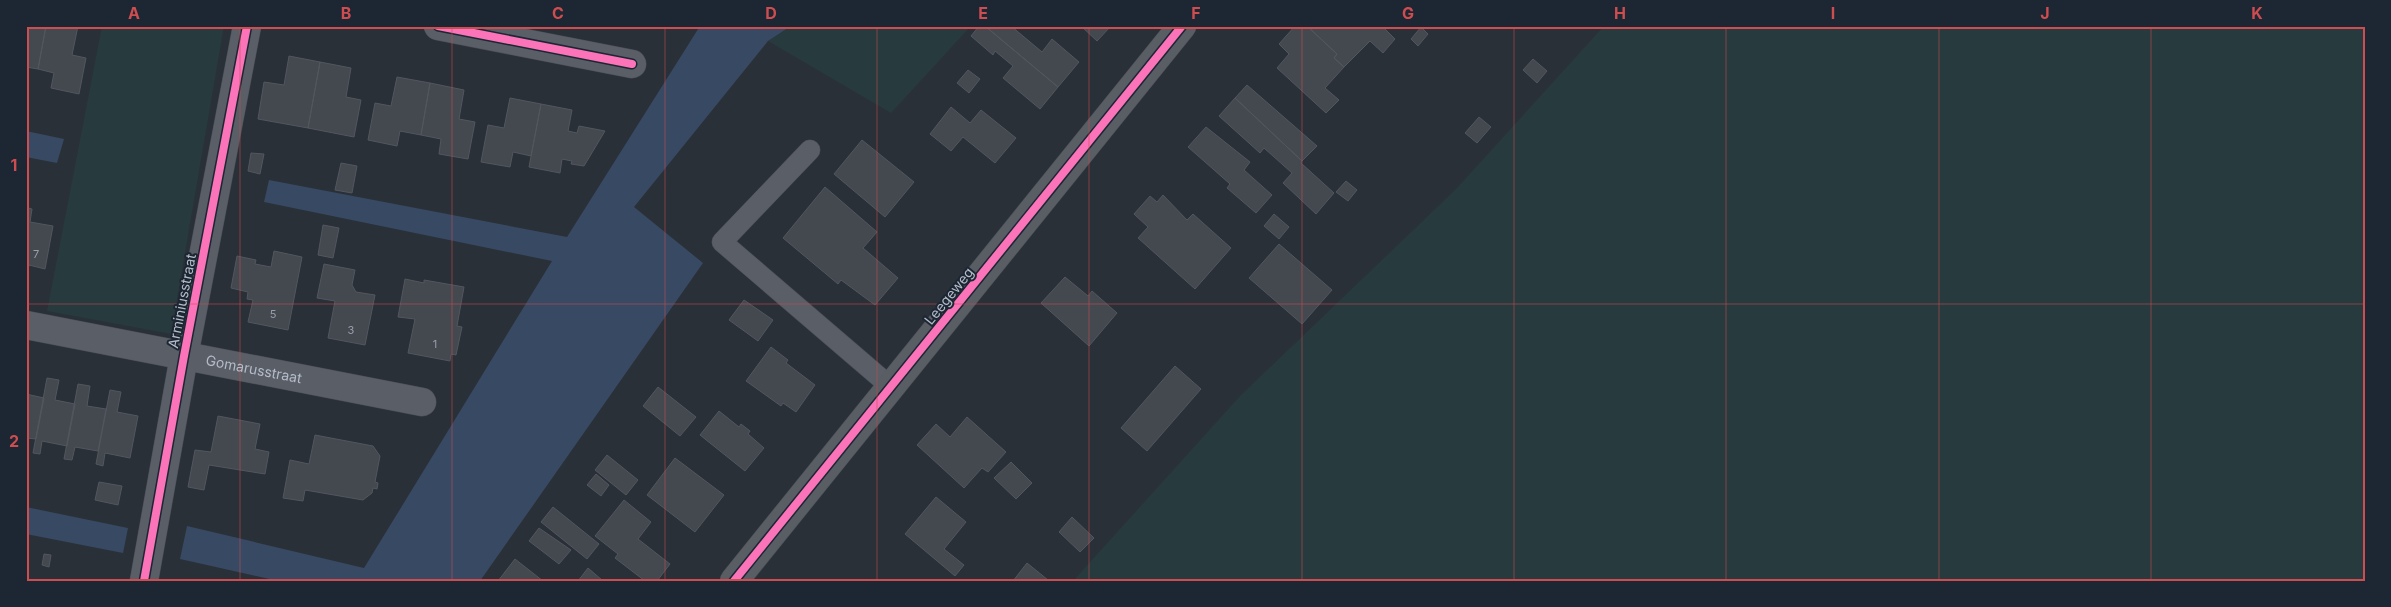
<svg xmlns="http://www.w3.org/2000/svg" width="2391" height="607" font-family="Inter,sans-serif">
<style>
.green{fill:#273a3e}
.water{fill:#384963}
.building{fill:#444950;stroke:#52575f}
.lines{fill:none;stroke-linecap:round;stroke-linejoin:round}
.service-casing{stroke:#484c53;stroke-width:21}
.minor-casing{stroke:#484c53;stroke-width:29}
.secondary-casing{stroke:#484c53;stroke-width:29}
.service{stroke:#5a5e66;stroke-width:20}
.minor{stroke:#5a5e66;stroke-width:28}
.secondary{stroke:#595d64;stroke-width:28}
.cycleway-casing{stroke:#1d2633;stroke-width:11}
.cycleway{stroke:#fb73b8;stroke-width:8}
.grid{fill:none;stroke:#ce4d50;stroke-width:1;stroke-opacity:0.55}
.labels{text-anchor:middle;stroke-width:4;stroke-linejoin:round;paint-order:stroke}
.number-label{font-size:11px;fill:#989fab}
.street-label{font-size:14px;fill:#b4bcc9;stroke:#1d2633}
.neatline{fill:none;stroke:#ce4d50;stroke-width:2}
.grid-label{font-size:16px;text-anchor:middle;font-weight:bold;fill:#ce4d50}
</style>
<rect width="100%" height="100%" fill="#2a3038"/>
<path class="green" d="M 102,26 L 224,26 L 171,334 L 47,311 Z
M 791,26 L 971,26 L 891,113 L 768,41 Z
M 1604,26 L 2365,26 L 2365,581 L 1073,581 L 1240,396 L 1456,189 Z"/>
<path class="water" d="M 700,26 L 791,26 L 768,41 L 634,207 L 703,263 L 480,581 L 278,581 L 180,559 L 187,526 L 364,568 L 552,261 L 264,202 L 269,180 L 567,237 Z
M 26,131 L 64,139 L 57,163 L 26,157 Z
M 26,507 L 128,528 L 123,553 L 26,534 Z"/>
<path class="building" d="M 26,26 L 46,26 L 38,69 L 26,67 Z
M 46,26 L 78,26 L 72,55 L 86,58 L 79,94 L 51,88 L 54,73 L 38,69 Z
M 979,26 L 985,26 L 1058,87 L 1040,109 L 1003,78 L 1013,66 L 995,51 L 993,55 L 971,36 Z
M 985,26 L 1011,26 L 1042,52 L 1052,39 L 1079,62 L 1058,87 Z
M 1081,26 L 1111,26 L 1097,41 Z
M 1295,26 L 1307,26 L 1337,54 L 1334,58 L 1344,67 L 1325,88 L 1339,100 L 1326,113 L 1277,68 L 1289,54 L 1279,44 Z
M 1307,26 L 1382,26 L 1395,39 L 1383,53 L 1370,41 L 1344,67 L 1334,58 L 1337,54 Z
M 1421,27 L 1428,34 L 1418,46 L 1411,39 Z
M 289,56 L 320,62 L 308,128 L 258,119 L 264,82 L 284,85 Z
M 1533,59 L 1547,71 L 1537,83 L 1523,70 Z
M 320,62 L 351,68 L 346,97 L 361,100 L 354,137 L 308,128 Z
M 968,70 L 980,79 L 969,93 L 957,83 Z
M 397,77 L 430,83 L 421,135 L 400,131 L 397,146 L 368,140 L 375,103 L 391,106 Z
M 430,83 L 464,90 L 459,119 L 475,122 L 468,159 L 439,154 L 441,139 L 421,135 Z
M 1247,85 L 1317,146 L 1302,161 L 1235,98 Z
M 510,98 L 541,104 L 531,156 L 513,152 L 510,167 L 481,162 L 488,125 L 504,128 Z
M 1235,98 L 1302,161 L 1301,163 L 1334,193 L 1316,214 L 1283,183 L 1292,173 L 1264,148 L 1260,153 L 1219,116 Z
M 541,104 L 572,110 L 568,131 L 577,133 L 579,126 L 605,131 L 584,166 L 571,164 L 572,161 L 562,159 L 560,173 L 529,167 Z
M 951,107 L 970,123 L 981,110 L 1016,138 L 995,163 L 963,137 L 951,151 L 930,134 Z
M 1479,117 L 1491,127 L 1477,143 L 1465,133 Z
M 1206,127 L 1250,162 L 1244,170 L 1272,195 L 1256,213 L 1227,188 L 1230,184 L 1188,147 Z
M 862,140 L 914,182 L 885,217 L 834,174 Z
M 251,153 L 264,154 L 260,174 L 248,171 Z
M 341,163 L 357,166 L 352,193 L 335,190 Z
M 1346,181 L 1357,190 L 1348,201 L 1336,192 Z
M 825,187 L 877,232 L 863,248 L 898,278 L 875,305 L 841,280 L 838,284 L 783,238 Z
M 1163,195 L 1187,220 L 1193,214 L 1231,248 L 1195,289 L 1138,238 L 1148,227 L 1134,214 L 1150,196 L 1157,202 Z
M 28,208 L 32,209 L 30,222 L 53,226 L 45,269 L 29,265 L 26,279 Z
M 1274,214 L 1289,227 L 1279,239 L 1264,226 Z
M 323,225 L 339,228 L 333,258 L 318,255 Z
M 1279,244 L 1332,290 L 1302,324 L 1249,278 Z
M 274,251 L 302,257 L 288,330 L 248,322 L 253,300 L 247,299 L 248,292 L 231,288 L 237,256 L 256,260 L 255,264 L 271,267 Z
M 324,264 L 355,270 L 352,285 L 356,292 L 375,295 L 365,345 L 328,338 L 335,301 L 317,298 Z
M 1065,277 L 1088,296 L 1092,291 L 1117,313 L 1089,346 L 1041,303 Z
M 405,279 L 424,283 L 424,280 L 464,287 L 457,326 L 462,327 L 456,355 L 451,354 L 450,361 L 408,353 L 415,319 L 398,317 Z
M 744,300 L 773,320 L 758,341 L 729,320 Z
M 771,347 L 788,360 L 786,363 L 815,385 L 796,412 L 783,403 L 781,406 L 746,381 Z
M 1175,366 L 1201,389 L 1147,451 L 1121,428 Z
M 47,378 L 59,380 L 55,400 L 75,404 L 67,446 L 42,441 L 40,454 L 33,453 Z
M 78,384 L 90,386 L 87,406 L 106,409 L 98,451 L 75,447 L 72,460 L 64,459 Z
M 658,387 L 696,417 L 680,436 L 643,406 Z
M 110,390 L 121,392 L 117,412 L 138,416 L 130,458 L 105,453 L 103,466 L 96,464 Z
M 26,394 L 44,398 L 36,439 L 26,438 Z
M 719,411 L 739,427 L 741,424 L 750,431 L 748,434 L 764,448 L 745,471 L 700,435 Z
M 218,416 L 260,424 L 255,449 L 269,452 L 265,474 L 209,465 L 204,490 L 188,487 L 195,450 L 211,452 Z
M 967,417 L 1006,452 L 988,472 L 982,468 L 964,488 L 917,445 L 936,424 L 950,437 Z
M 315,435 L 373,446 L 380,456 L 375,482 L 378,483 L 377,489 L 373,488 L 372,493 L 363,500 L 305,490 L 303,501 L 283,498 L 290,460 L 309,464 Z
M 607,455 L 638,480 L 626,495 L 595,470 Z
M 675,458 L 724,495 L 695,532 L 647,495 Z
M 1011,462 L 1032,483 L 1016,499 L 994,478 Z
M 596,474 L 609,485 L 601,496 L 587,485 Z
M 99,482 L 122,486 L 118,505 L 95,500 Z
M 936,497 L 966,522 L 944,549 L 964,565 L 955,576 L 905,534 Z
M 624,500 L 651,522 L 638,539 L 670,564 L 657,581 L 645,581 L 615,558 L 618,554 L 595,536 Z
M 553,507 L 599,544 L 587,559 L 541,522 Z
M 1072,517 L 1094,538 L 1080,552 L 1059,532 Z
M 539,528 L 571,550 L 559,564 L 529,541 Z
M 44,554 L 51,555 L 49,567 L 42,565 Z
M 515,559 L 543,581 L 498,581 Z
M 1027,563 L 1048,580 L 1013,581 Z
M 588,568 L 602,580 L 602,581 L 578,581 Z"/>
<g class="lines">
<defs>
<path id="service" d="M 810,150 L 722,242 L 891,387"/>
<g id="minor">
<path d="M 438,26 L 632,64"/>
<path id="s1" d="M 26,325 L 422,402"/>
<path d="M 144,581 L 184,356 L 247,26"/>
</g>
<path id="secondary" d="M 734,581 L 1182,26"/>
</defs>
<use href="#service" class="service-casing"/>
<use href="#minor" class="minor-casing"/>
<use href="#secondary" class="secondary-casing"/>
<use href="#service" class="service"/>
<use href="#minor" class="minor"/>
<use href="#secondary" class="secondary"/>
<defs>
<path id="cycleway" d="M 438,26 L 632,64
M 144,581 L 184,356 L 247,26
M 734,581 L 1182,26"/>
</defs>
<use href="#cycleway" class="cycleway-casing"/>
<use href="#cycleway" class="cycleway"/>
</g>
<path class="grid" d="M 240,26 L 240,581M 452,26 L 452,581M 665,26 L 665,581M 877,26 L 877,581M 1089,26 L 1089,581M 1302,26 L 1302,581M 1514,26 L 1514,581M 1726,26 L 1726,581M 1939,26 L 1939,581M 2151,26 L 2151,581M 26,304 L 2365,304"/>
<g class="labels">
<g class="number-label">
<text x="36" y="258">7</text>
<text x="273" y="318">5</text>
<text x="351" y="334">3</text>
<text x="435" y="348">1</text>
</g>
<g class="street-label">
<text transform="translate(949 296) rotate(-51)" y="5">Leegeweg</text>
<text transform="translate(182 301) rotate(-79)" y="5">Arminiusstraat</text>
<text dy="5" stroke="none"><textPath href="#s1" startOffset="232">Gomarusstraat</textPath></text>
</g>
</g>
<rect width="2391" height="607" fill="none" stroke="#1d2633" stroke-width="55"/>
<rect x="28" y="28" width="2336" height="552" class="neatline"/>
<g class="grid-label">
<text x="134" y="19">A</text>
<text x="346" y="19">B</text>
<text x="558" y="19">C</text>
<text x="771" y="19">D</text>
<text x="983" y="19">E</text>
<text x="1196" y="19">F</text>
<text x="1408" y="19">G</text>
<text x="1620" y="19">H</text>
<text x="1833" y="19">I</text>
<text x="2045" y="19">J</text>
<text x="2257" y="19">K</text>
<text x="14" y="171">1</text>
<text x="14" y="447">2</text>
</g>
</svg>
